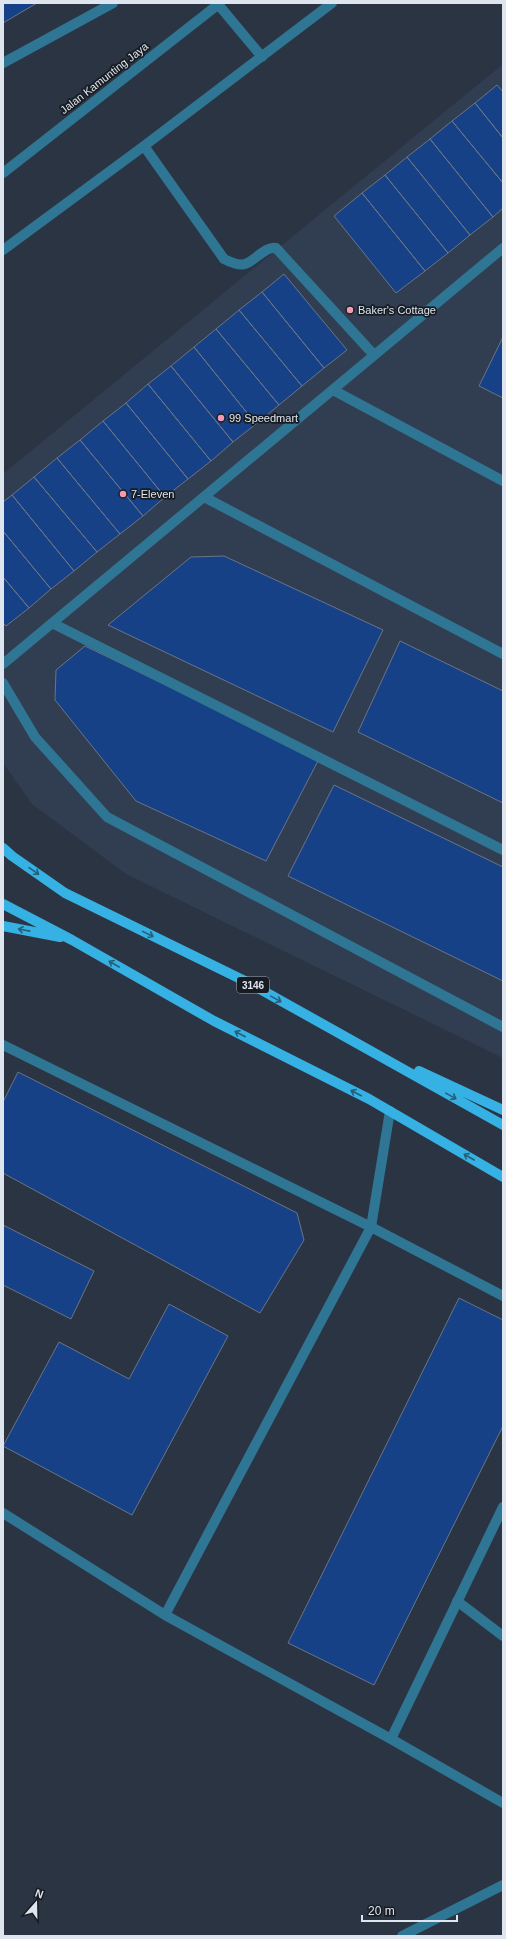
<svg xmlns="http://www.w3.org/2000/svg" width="506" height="1939" font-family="Helvetica,sans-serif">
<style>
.built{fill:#313e52}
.building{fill:#174187;stroke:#6a7485}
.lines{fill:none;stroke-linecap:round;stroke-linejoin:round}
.lane{stroke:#2f7594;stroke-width:10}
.street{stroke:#2f7594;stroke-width:10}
.primary{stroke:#36b1e3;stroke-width:10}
.oneway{stroke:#255f79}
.poi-dot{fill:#f19ab1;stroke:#171c22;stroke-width:1.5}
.labels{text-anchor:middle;stroke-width:3.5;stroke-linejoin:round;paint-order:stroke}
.shield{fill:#171c22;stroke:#a3a9b2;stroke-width:1}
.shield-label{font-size:10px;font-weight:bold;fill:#dfe5ef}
.street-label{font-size:11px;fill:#dfe5ef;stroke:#171c22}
.poi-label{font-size:11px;fill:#dfe5ef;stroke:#171c22;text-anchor:start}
</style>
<rect width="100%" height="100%" fill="#2b3443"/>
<path class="built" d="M 503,64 L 503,1058 L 126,874 L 32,804 L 3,763 L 3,474 Z"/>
<path class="building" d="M 3,3 L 37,3 L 3,23 Z
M 497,85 L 503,92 L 503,138 L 475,103 Z
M 475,103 L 503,138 L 503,183 L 452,121 Z
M 452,121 L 503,183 L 503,208 L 493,217 L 430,139 Z
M 430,139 L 493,217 L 470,235 L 407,157 Z
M 407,157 L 470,235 L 448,253 L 385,175 Z
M 385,175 L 448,253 L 425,271 L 362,193 Z
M 362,193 L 425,271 L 396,293 L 334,216 Z
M 284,274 L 347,350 L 324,368 L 262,292 Z
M 262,292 L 324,368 L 302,386 L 239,310 Z
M 239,310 L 302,386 L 279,405 L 216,329 Z
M 216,329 L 279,405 L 256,424 L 194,347 Z
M 503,337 L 503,398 L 479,386 Z
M 194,347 L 256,424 L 233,442 L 171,366 Z
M 171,366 L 233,442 L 211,461 L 148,384 Z
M 148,384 L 211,461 L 188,479 L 126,403 Z
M 126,403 L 188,479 L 165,497 L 103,421 Z
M 103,421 L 165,497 L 143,516 L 80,440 Z
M 80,440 L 143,516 L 120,534 L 57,458 Z
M 57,458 L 120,534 L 97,552 L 34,477 Z
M 34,477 L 97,552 L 74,571 L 12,495 Z
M 12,495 L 74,571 L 51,589 L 3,531 L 3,502 Z
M 3,531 L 51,589 L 29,608 L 3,577 Z
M 224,556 L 383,630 L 333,732 L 108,625 L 191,557 Z
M 3,577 L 29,608 L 6,626 L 3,623 Z
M 400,641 L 503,691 L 503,803 L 358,732 Z
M 85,646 L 319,759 L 266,861 L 136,801 L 55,700 L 56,670 Z
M 334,785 L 503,867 L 503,981 L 288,876 Z
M 18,1072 L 297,1213 L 304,1240 L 260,1313 L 3,1173 L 3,1102 Z
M 3,1225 L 94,1271 L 71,1319 L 3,1285 Z
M 459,1298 L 503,1320 L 503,1426 L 374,1685 L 288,1643 Z
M 169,1304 L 228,1336 L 132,1515 L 3,1446 L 59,1342 L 129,1379 Z"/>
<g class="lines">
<path class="lane" d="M 144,146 L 224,259 C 230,262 239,266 245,264 C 255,261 265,246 276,248 L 374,355
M 457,1601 L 503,1636"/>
<path class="street" d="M 217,3 L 262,57
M 3,63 L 113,3
M 3,173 L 220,3
M 3,250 L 144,146 L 332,3
M 333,390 L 503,481
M 204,497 L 503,654
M 52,623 L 503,850
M 3,664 L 503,248
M 3,683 L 35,737 L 107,817 L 503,1027
M 3,1045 L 371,1227 L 503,1296
M 3,1513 L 165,1615 L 391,1739 L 503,1803
M 165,1615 L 371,1227 L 390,1111
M 391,1739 L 503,1507
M 402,1936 L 503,1885"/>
<path class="primary" d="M 3,848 L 12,856 L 65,893 L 251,984 L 503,1125
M 3,904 L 72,940 L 214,1021 L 369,1099 L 503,1177
M 3,926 L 60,937
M 419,1071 L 503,1110"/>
</g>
<defs><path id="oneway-shaft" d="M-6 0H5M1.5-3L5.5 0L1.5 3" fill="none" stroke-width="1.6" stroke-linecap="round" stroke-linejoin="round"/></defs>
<g class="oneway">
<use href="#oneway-shaft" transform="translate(34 871) rotate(35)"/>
<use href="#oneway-shaft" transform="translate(24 930) rotate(-169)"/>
<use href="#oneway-shaft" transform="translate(148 934) rotate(26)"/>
<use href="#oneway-shaft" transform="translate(114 964) rotate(-150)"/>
<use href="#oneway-shaft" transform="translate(276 999) rotate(29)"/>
<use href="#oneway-shaft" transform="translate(240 1034) rotate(-153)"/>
<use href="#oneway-shaft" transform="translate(356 1093) rotate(-153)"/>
<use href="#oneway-shaft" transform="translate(451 1096) rotate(29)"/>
<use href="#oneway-shaft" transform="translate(469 1157) rotate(-150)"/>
</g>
<g class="poi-dot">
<circle cx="350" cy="310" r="4"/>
<circle cx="221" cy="418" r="4"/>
<circle cx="123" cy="494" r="4"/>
</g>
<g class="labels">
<rect class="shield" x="237" y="977" width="32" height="16" rx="3"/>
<g class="shield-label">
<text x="253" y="989">3146</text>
</g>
<g class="street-label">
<text transform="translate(104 78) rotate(-38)" y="4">Jalan Kamunting Jaya</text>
</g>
<g class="poi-label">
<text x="358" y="314">Baker's Cottage</text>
<text x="229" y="422">99 Speedmart</text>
<text x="131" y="498">7-Eleven</text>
</g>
</g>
<rect width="506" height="1939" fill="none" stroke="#dfe5ef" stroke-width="8"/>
<g transform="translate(36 1903) rotate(20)" stroke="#171c22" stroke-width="3" paint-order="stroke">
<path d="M0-3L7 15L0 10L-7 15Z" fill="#dfe5ef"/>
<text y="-6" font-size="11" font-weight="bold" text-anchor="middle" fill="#dfe5ef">N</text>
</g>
<path d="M362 1915v6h95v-6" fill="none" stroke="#dfe5ef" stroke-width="2"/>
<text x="368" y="1915" font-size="12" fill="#dfe5ef" stroke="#171c22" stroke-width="3" paint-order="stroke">20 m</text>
</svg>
